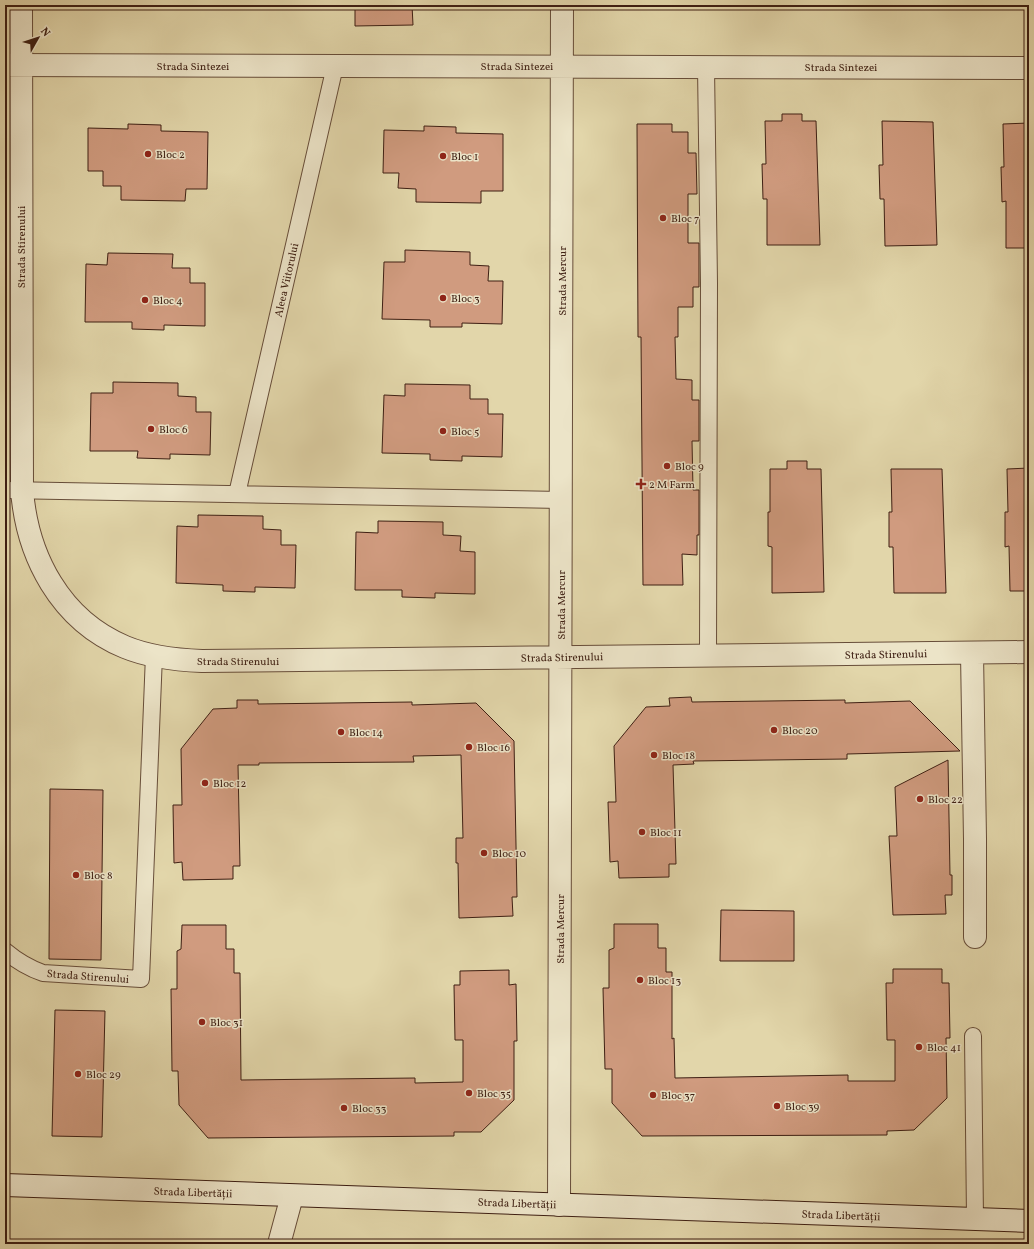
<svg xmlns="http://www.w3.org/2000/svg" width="1034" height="1249" font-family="Vollkorn,serif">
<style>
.building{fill:#d09b7f;stroke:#3e1f13}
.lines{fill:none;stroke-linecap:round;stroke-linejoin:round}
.service-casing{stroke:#674d39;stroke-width:18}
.minor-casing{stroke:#674d39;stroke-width:24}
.secondary-casing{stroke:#3e1f13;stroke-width:24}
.service{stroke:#ece4c8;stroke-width:16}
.minor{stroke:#ece4c8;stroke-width:22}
.secondary{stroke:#ece4c8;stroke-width:22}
.poi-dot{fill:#8f2418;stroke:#ece4c8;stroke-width:1.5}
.labels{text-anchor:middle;stroke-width:3;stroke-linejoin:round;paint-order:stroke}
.street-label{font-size:11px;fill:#3e1f13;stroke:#ece4c8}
.poi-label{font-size:11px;fill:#3e1f13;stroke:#ece4c8;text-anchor:start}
</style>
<rect width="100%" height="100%" fill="#e2d6aa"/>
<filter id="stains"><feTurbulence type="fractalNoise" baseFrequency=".005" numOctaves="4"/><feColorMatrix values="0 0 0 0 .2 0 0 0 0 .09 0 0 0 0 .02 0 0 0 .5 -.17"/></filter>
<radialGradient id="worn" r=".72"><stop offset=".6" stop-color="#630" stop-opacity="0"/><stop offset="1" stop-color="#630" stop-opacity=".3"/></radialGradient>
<path class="building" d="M 355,5 L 412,5 L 413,25 L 355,26 Z
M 782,114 L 802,114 L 802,121 L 816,121 L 820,245 L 767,245 L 767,199 L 763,199 L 762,164 L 766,164 L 765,121 L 782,121 Z
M 882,121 L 933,122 L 937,245 L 885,246 L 884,199 L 880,199 L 879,165 L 883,165 Z
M 1029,123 L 1029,248 L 1006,248 L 1006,201 L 1002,202 L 1001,167 L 1004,167 L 1003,124 Z
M 128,124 L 161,125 L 161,131 L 208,132 L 207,189 L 186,189 L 185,201 L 121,200 L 121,186 L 103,186 L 103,171 L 88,171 L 88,128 L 128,129 Z
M 637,124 L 672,124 L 672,132 L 688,132 L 688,153 L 696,153 L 697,194 L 688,194 L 688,243 L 699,243 L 699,287 L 693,287 L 693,307 L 678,307 L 678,337 L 675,337 L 676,379 L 692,380 L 692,400 L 699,400 L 699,441 L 692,441 L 693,490 L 699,490 L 699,535 L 697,535 L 697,555 L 682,554 L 683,585 L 643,585 L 641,337 L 638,337 Z
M 424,126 L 456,127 L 456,133 L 503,134 L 503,191 L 481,191 L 481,203 L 416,202 L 416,189 L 398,188 L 399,173 L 383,173 L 384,130 L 424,131 Z
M 405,250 L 470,252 L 470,265 L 489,266 L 488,281 L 503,281 L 502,324 L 462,323 L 462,327 L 430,327 L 430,320 L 382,319 L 384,262 L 405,262 Z
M 108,253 L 173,254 L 172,268 L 190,268 L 190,283 L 205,283 L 205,326 L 164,325 L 164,330 L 132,329 L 132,322 L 85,322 L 86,264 L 107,265 Z
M 113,382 L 178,383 L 178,396 L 196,397 L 196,412 L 211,412 L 210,455 L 170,454 L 170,459 L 137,458 L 138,451 L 90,451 L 91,393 L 113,393 Z
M 405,384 L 470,385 L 470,399 L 488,399 L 488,414 L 503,414 L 502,457 L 462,456 L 462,461 L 430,460 L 430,454 L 382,453 L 384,395 L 405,396 Z
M 787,461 L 807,461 L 807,469 L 821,469 L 824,592 L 772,593 L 772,547 L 768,546 L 768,512 L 770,512 L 770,469 L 787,469 Z
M 1029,468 L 1029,591 L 1010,591 L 1009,546 L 1005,547 L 1005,512 L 1008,512 L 1007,469 Z
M 891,469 L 942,469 L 946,593 L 894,593 L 893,547 L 889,547 L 889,512 L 892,512 Z
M 198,515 L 263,516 L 263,529 L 281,530 L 281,545 L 296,545 L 295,588 L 255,587 L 255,592 L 223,591 L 223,585 L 176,583 L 177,526 L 198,527 Z
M 378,521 L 443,522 L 443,535 L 461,536 L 460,551 L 475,552 L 475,594 L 435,593 L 435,598 L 402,597 L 402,590 L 355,590 L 356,532 L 378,533 Z
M 691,697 L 692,702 L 845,700 L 845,703 L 910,701 L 960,751 L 847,754 L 847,759 L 693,761 L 694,764 L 673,765 L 676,864 L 669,864 L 669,877 L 619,878 L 618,861 L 610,862 L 608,802 L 616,802 L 614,746 L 646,707 L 670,706 L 669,698 Z
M 237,700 L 258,700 L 258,704 L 412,702 L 412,705 L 476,703 L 514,741 L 517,897 L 512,897 L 513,916 L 459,918 L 458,863 L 456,863 L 456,838 L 463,838 L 461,755 L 413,756 L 414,762 L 259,763 L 259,765 L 238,765 L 240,866 L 233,866 L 233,879 L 183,880 L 182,862 L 174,863 L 173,805 L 182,805 L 181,749 L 213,709 L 237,708 Z
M 948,760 L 950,875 L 952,875 L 952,895 L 945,895 L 946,914 L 893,915 L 889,836 L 897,836 L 895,787 Z
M 50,789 L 103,790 L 101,960 L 49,959 Z
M 721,910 L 794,911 L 794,961 L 720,961 Z
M 614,924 L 658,924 L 658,948 L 666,948 L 666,972 L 672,972 L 672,1039 L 674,1038 L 675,1078 L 848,1075 L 848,1081 L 895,1081 L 895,1040 L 887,1040 L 886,983 L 893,983 L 893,969 L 942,969 L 942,983 L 949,983 L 950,1038 L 946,1038 L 947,1098 L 914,1130 L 887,1131 L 887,1135 L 642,1136 L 612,1103 L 612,1069 L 605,1069 L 603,988 L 609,988 L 609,950 L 614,948 Z
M 182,925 L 226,925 L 226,949 L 234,949 L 234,973 L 240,973 L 241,1080 L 415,1078 L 415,1083 L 463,1082 L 463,1040 L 455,1040 L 454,985 L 460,985 L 460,971 L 509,970 L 509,985 L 516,984 L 517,1041 L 514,1041 L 514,1100 L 481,1132 L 454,1132 L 454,1136 L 208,1138 L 179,1105 L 178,1071 L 172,1071 L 171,989 L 177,989 L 177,951 L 181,949 Z
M 55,1010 L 105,1011 L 102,1137 L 52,1136 Z"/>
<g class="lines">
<defs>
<path id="service" d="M 706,67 L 709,283 L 708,655
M 5,490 L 561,500
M 237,494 L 335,66
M 5,951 C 17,961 28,968 43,973 L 141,979 L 154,655
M 973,1036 L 975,1219"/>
<path id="minor" d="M 21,5 L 22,490 C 27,556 60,620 125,647 C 149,657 177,660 202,661 L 1029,652
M 5,65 L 1029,68
M 972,653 L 975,839 L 975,937
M 559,1205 L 562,5
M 279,1244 L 292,1196"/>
<path id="secondary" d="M 5,1185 L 1029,1221"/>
</defs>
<use href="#service" class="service-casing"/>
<use href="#minor" class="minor-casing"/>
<use href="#secondary" class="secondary-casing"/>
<use href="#service" class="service"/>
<use href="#minor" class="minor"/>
<use href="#secondary" class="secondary"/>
</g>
<g class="poi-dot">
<circle cx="148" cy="154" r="4"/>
<circle cx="443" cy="156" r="4"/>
<circle cx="663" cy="218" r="4"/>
<circle cx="443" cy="298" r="4"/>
<circle cx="145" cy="300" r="4"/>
<circle cx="151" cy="429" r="4"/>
<circle cx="443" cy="431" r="4"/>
<circle cx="667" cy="466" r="4"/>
<path d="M639 478h4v4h4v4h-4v4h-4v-4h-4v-4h4z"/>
<circle cx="774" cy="730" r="4"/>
<circle cx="341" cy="732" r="4"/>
<circle cx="469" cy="747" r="4"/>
<circle cx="654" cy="755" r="4"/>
<circle cx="205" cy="783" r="4"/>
<circle cx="920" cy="799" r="4"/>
<circle cx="642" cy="832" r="4"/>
<circle cx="484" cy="853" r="4"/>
<circle cx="76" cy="875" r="4"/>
<circle cx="640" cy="980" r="4"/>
<circle cx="202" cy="1022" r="4"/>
<circle cx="919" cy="1047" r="4"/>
<circle cx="78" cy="1074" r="4"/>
<circle cx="469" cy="1093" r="4"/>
<circle cx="653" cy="1095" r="4"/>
<circle cx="777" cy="1106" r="4"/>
<circle cx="344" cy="1108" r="4"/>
</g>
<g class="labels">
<g class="street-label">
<text x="193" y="70">Strada Sintezei</text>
<text x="517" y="70">Strada Sintezei</text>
<text x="841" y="71">Strada Sintezei</text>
<text transform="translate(21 247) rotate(-90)" y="4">Strada Stirenului</text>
<text transform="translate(286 280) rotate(-77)" y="4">Aleea Viitorului</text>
<text transform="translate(562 281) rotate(-90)" y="4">Strada Mercur</text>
<text transform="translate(561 605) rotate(-90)" y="4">Strada Mercur</text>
<text transform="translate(886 654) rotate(-1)" y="4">Strada Stirenului</text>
<text transform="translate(562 657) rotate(-1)" y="4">Strada Stirenului</text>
<text x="238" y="665">Strada Stirenului</text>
<text transform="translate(560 929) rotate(-90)" y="4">Strada Mercur</text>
<text transform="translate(88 976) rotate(4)" y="4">Strada Stirenului</text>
<text transform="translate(193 1192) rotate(2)" y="4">Strada Libertății</text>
<text transform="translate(517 1203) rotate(2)" y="4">Strada Libertății</text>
<text transform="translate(841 1215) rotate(2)" y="4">Strada Libertății</text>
</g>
<g class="poi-label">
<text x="156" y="158">Bloc 2</text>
<text x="451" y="160">Bloc 1</text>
<text x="671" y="222">Bloc 7</text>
<text x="451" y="302">Bloc 3</text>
<text x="153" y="304">Bloc 4</text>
<text x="159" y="433">Bloc 6</text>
<text x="451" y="435">Bloc 5</text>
<text x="675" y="470">Bloc 9</text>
<text x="649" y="488">2 M Farm</text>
<text x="782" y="734">Bloc 20</text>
<text x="349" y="736">Bloc 14</text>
<text x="477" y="751">Bloc 16</text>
<text x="662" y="759">Bloc 18</text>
<text x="213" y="787">Bloc 12</text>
<text x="928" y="803">Bloc 22</text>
<text x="650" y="836">Bloc 11</text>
<text x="492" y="857">Bloc 10</text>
<text x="84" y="879">Bloc 8</text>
<text x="648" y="984">Bloc 13</text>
<text x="210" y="1026">Bloc 31</text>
<text x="927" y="1051">Bloc 41</text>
<text x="86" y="1078">Bloc 29</text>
<text x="477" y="1097">Bloc 35</text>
<text x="661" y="1099">Bloc 37</text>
<text x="785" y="1110">Bloc 39</text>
<text x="352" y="1112">Bloc 33</text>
</g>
</g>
<rect width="1034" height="1249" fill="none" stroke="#e2d6aa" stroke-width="20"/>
<rect x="6" y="6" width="1022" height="1237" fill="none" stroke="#3e1f13" stroke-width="2"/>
<rect x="10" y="10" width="1014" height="1229" fill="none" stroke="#3e1f13"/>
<g transform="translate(38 38) rotate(51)" stroke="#ece4c8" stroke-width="3" paint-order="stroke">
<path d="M0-3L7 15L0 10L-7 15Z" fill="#3e1f13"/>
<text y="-6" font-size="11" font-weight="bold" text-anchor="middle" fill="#3e1f13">N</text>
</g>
<rect width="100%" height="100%" filter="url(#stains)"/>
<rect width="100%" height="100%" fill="url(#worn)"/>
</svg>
